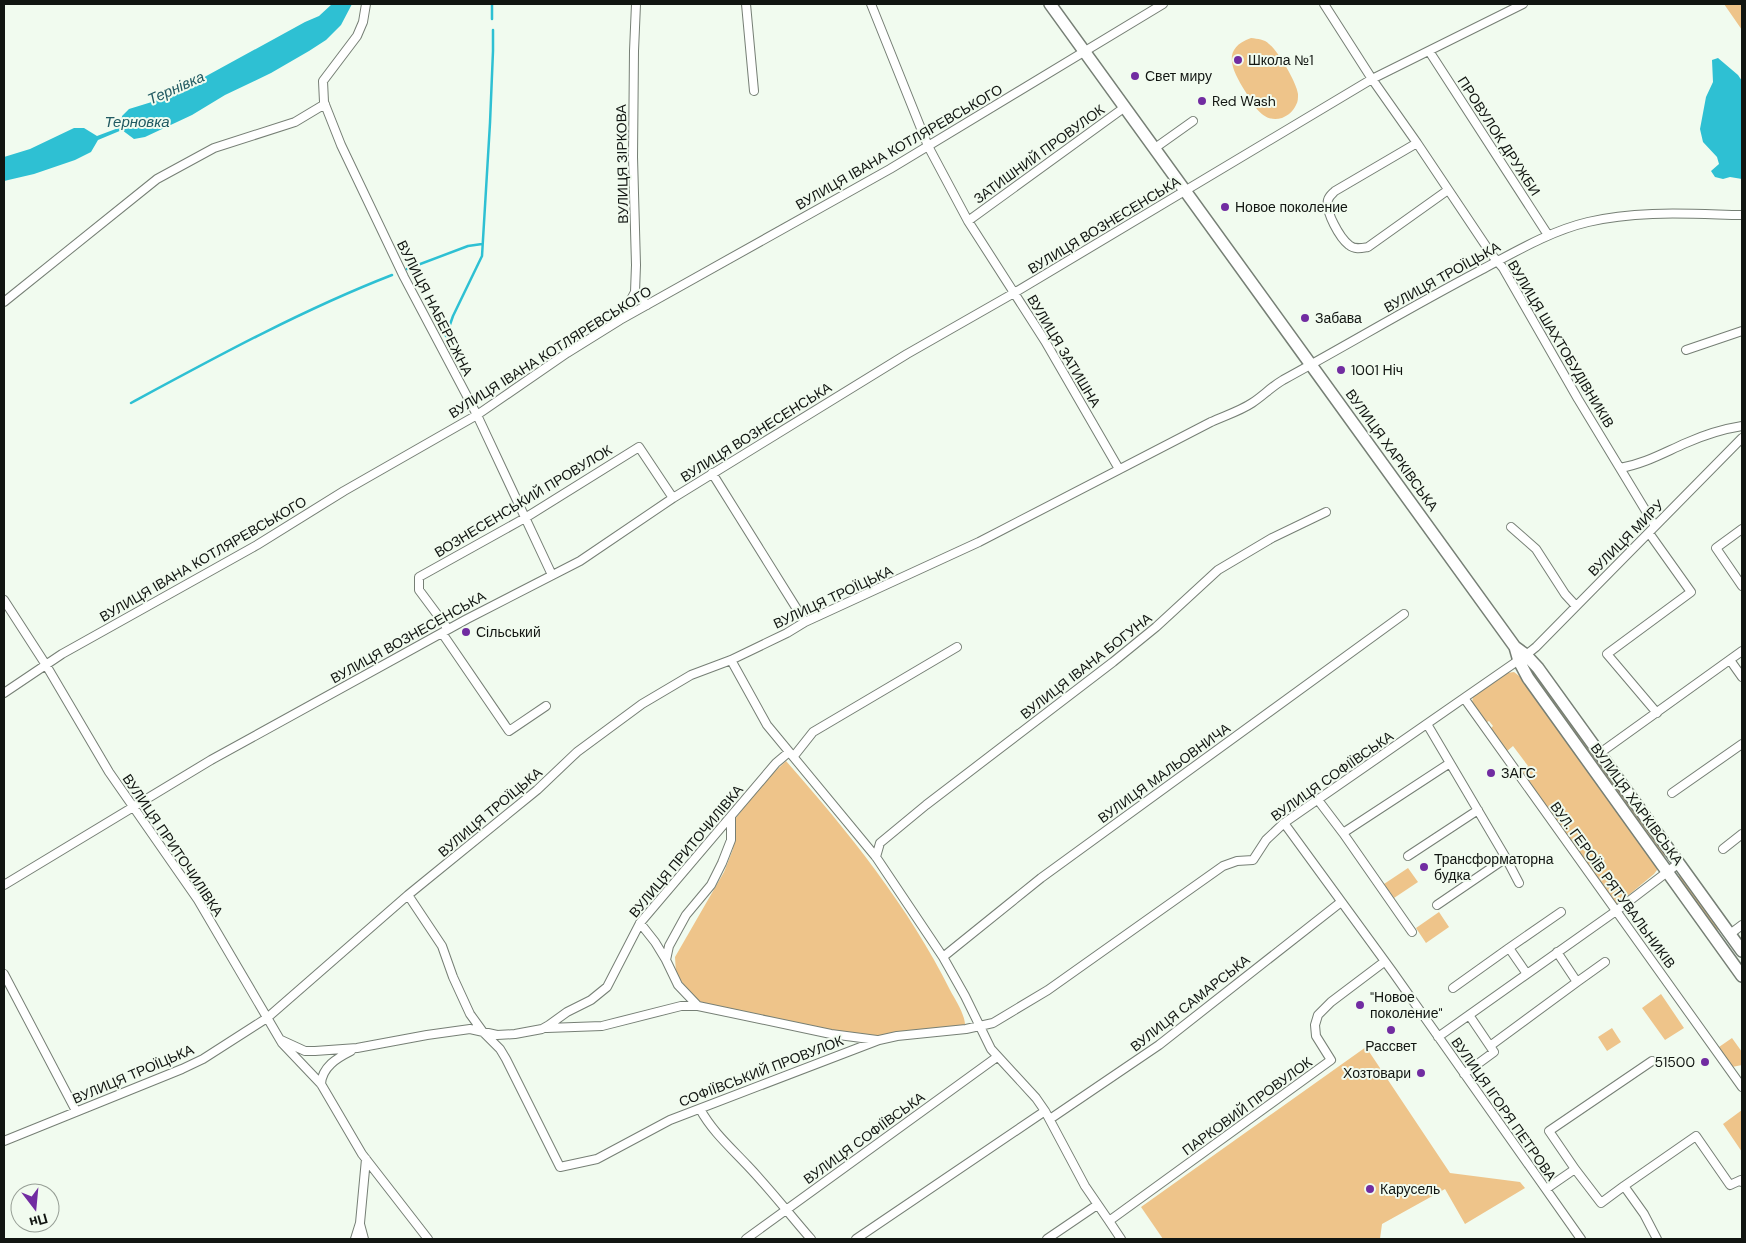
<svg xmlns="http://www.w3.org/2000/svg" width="1746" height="1243" font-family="'DM Sans',sans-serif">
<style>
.green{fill:#eec48a}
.water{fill:#2ec0d3}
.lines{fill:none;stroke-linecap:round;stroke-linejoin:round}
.stream{stroke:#2ec0d3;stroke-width:2.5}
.street-casing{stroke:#767f75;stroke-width:10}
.secondary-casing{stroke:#767f75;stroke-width:14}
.street{stroke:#fff;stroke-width:8}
.secondary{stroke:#fff;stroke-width:11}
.poi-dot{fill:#712ca1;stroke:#f1fbef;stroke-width:2}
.labels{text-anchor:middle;stroke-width:4;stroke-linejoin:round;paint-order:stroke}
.poi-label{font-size:14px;fill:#111511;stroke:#f1fbef;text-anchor:start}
.street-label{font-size:14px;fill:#111511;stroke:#f1fbef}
.water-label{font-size:15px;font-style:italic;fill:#215a62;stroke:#f1fbef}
</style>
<rect width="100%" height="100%" fill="#f1fbef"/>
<path class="green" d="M 1724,4 L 1742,4 L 1742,30 Z
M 1251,38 C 1258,39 1264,39 1269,44 C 1278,51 1297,83 1298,94 C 1298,98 1298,102 1296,105 C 1293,111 1289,115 1282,118 C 1263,124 1253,104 1245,91 C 1233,71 1220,49 1251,38 Z
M 1532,671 L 1536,674 L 1597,758 L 1594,761 L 1533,676 Z
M 1514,672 L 1523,679 L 1657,865 L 1657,870 L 1654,874 L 1619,903 L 1614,904 L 1521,772 L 1528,766 L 1513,746 L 1506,752 L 1490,729 L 1493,726 L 1489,721 L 1485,723 L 1472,703 L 1473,696 L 1507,673 Z
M 1598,760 L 1665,852 L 1665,856 L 1661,855 L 1595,762 Z
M 786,761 C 847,830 909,907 950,990 C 957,1003 967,1017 965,1031 L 877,1043 L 705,1007 L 694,1000 L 676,973 L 675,957 L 724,872 L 733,849 L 735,819 L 764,782 Z
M 1408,868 L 1418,882 L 1394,898 L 1384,884 Z
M 1679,876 L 1684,878 L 1718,926 L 1719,930 L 1714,929 L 1680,881 Z
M 1439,912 L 1449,927 L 1426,943 L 1416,928 Z
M 1661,994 L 1684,1028 L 1665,1040 L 1642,1008 Z
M 1612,1028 L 1621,1042 L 1607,1051 L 1598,1037 Z
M 1732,1038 L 1742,1052 L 1742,1065 L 1732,1067 L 1719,1047 Z
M 1366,1047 L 1450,1173 L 1520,1182 L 1525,1188 L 1465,1224 L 1445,1189 L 1382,1224 L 1380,1239 L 1163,1239 L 1141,1207 Z
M 1742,1110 L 1742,1152 L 1723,1124 Z"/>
<path class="water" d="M 332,4 L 352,4 L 341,25 L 326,40 L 309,51 L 271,73 L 225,95 L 192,115 L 145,137 L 134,139 L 122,130 L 98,140 L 91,152 L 75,160 L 34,174 L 4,181 L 4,157 L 30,149 L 74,128 L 84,128 L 97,136 L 121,127 L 122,116 L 129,109 L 168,97 L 305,22 L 319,16 Z
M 1718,58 L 1738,75 L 1742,81 L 1742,179 L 1730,177 L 1723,179 L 1715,177 L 1711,171 L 1719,164 L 1717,157 L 1703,142 L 1700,129 L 1706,97 L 1713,82 L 1712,60 Z"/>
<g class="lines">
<path class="stream" d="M 492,4 L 492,19
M 407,269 L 468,246 L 482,244
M 446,336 L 453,316 L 482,256 L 490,123 L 493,51 L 493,30
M 131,403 C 216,357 302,310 392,275"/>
<defs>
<path id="street" d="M 366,4 L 363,22 L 357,36 L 323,81 L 324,102 L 341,145 L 404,277 L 477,415 L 552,575
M 746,4 L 754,91
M 871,4 L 928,146 L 968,221 L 1045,341 L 1119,469
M 1324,4 L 1372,79 L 1417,143 L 1492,255 L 1503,268 L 1578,399 L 1655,526
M 1429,51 L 1548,235
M 1417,143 L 1335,191 C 1332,194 1329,196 1328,200 C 1325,212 1340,238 1349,245 C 1355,250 1362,248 1368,247 L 1448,190
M 1155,148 L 1193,121
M 968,221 L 1125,107
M 635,292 L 647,305
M 4,302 L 157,179 L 214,148 L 295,122 L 325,104
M 621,318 L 635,292 L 636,265 L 633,157 L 634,51 L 636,4
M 1686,350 L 1742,331
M 1620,468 C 1644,464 1663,453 1686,443 C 1704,435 1723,429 1742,426
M 712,473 L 805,622
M 1511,527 L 1536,549 L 1565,594 L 1576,606
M 1742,529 L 1716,548 L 1742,586
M 1649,533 L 1691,592 L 1607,654 L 1657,713
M 4,600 L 46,665 L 109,772 L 198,900 L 282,1043 L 321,1084 L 362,1154 L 428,1239
M 448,629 L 419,590 L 419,577 L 525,518 L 639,447 L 673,498
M 442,633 L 509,731 L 546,706
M 731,660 L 767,725 L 876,857 L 943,957 L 965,996 L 991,1049 L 1036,1098 L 1045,1111 L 1085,1186 L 1109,1221
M 1730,660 L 1742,677
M 4,693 L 62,654 L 257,545 L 344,491 L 477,415 L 567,353 L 620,320 L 890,169 L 1163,4
M 1464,698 L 1742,1087
M 1427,724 L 1506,858 L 1519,883
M 1600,753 L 1742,651
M 794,756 L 813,732 L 957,647
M 1672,793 L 1742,744
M 1318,800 L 1343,833
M 731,817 L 731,840 L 722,863 L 711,885 L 686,915 L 669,946 L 666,960 L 678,985 L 698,1006 L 831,1034 L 877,1040
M 1284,823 L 1392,971 L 1581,1239
M 1723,849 L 1742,834
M 1408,856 L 1478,810
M 876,857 L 880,843 L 926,805 L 1113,662 L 1156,627 L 1218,570 L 1272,538 L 1326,512
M 4,885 L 211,760 L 467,619 L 580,561 L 673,498 L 907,354 L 1014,293 L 1372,79 L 1523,4
M 408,895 L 442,946 L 453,977 L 470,1014 L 483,1032 L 500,1049 L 506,1059 L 560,1167 L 597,1159 L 670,1120 L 879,1040 L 897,1036 L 966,1029 L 993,1023 L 1048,990 L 1223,866 L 1237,861 L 1253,860 L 1266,840 L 1284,823 L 1526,655 L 1536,647 L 1742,438
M 1437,905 L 1506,858
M 640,923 L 655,942 L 666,960
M 1412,932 L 1343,833 L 1450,763
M 1730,934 L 1742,925
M 943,957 L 1041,878 L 1404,614
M 4,974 L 76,1111
M 1527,974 L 1509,948 L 1561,912
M 1577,982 L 1605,962
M 1453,988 L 1509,948
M 547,1028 L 602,1026 L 681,1006 L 698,1006
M 1438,1037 L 1616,911 L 1679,863
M 281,1040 L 305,1051 L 315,1051 L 357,1048 L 427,1035 L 470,1029 L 497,1035 L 515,1034 L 542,1029 L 549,1025 L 567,1012 L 591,1000 L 607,987 L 640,923 L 776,763 L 789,752
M 1490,1046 L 1577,982 L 1557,952
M 1464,1074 L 1494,1052 L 1469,1015
M 321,1084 C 322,1067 337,1058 351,1051
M 700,1109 C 712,1131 730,1147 747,1165 C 770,1189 790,1215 811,1239
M 1050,1119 L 1159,1045 L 1341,902
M 4,1141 L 182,1069 L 203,1059 L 267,1018 L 408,895 L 537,790 L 577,752 L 642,704 L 691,675 L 731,660 L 787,633 L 805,622 L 979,542 L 1211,422 C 1224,416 1240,411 1252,403 C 1263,396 1271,387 1283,380 C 1349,344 1414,305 1481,270 C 1515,252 1550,231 1588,222 C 1638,210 1691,214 1742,215
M 1575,1169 L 1601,1203 L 1624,1186
M 1546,1189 L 1575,1169 L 1549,1131 L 1652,1061
M 360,1224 L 364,1239
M 355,1239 L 360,1223 L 366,1159
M 746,1239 L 997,1057
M 856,1239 L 1045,1111
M 1047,1239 L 1097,1205
M 1121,1239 L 1109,1221 L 1331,1060 L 1316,1036 L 1315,1025 L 1318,1015 L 1331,1002 L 1384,962
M 1657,1239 L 1644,1214 L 1624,1186 L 1696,1136 L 1730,1185 L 1741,1180 L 1742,1182"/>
<path id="secondary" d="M 1050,4 L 1515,647 L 1526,655 L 1538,668 L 1742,951
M 1515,647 L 1519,661 L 1528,678 L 1742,976"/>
</defs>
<use href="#street" class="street-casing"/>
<use href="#secondary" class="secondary-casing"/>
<use href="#street" class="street"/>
<use href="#secondary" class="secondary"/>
</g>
<g class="poi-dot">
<circle cx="1238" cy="60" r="5"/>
<circle cx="1135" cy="76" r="5"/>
<circle cx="1202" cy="101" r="5"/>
<circle cx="1225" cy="207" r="5"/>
<circle cx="1305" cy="318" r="5"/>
<circle cx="1341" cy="370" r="5"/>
<circle cx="466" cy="632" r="5"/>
<circle cx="1491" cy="773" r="5"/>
<circle cx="1424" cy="867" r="5"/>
<circle cx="1360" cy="1005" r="5"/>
<circle cx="1391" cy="1030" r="5"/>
<circle cx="1705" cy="1062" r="5"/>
<circle cx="1421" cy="1073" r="5"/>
<circle cx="1370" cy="1189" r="5"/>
</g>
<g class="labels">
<g class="poi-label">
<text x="1248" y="65">Школа №1</text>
<text x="1145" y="81">Свет миру</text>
<text x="1212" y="106">Red Wash</text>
<text x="1235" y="212">Новое поколение</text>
<text x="1315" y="323">Забава</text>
<text x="1351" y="375">1001 Ніч</text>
<text x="476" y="637">Сільський</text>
<text x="1501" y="778">ЗАГС</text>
<text x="1434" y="864">Трансформаторна<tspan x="1434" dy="16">будка</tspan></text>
<text x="1370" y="1002">"Новое<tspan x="1370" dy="16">поколение"</tspan></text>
<text x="1391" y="1051" text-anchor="middle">Рассвет</text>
<text x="1695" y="1067" text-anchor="end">51500</text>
<text x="1411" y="1078" text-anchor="end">Хозтовари</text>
<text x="1380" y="1194">Карусель</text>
</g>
<g class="street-label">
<text transform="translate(1499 136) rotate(57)" y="5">ПРОВУЛОК ДРУЖБИ</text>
<text transform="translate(899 147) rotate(-30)" y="5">ВУЛИЦЯ ІВАНА КОТЛЯРЕВСЬКОГО</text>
<text transform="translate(1039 154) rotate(-36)" y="5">ЗАТИШНИЙ ПРОВУЛОК</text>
<text transform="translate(622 164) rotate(-91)" y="5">ВУЛИЦЯ ЗІРКОВА</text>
<text transform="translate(1104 225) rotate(-31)" y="5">ВУЛИЦЯ ВОЗНЕСЕНСЬКА</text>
<text transform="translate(1442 277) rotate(-29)" y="5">ВУЛИЦЯ ТРОЇЦЬКА</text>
<text transform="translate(435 308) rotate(63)" y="5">ВУЛИЦЯ НАБЕРЕЖНА</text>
<text transform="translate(1561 344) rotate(59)" y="5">ВУЛИЦЯ ШАХТОБУДІВНИКІВ</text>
<text transform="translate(1064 351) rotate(59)" y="5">ВУЛИЦЯ ЗАТИШНА</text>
<text transform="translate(550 352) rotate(-32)" y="5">ВУЛИЦЯ ІВАНА КОТЛЯРЕВСЬКОГО</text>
<text transform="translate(756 432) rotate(-32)" y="5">ВУЛИЦЯ ВОЗНЕСЕНСЬКА</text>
<text transform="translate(1392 450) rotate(54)" y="5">ВУЛИЦЯ ХАРКІВСЬКА</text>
<text transform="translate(523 501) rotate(-31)" y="5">ВОЗНЕСЕНСЬКИЙ ПРОВУЛОК</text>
<text transform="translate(1626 538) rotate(-45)" y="5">ВУЛИЦЯ МИРУ</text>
<text transform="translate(203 559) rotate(-30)" y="5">ВУЛИЦЯ ІВАНА КОТЛЯРЕВСЬКОГО</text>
<text transform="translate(833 597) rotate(-25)" y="5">ВУЛИЦЯ ТРОЇЦЬКА</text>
<text transform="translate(408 637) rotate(-29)" y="5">ВУЛИЦЯ ВОЗНЕСЕНСЬКА</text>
<text transform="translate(1086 666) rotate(-38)" y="5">ВУЛИЦЯ ІВАНА БОГУНА</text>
<text transform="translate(1164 773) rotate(-36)" y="5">ВУЛИЦЯ МАЛЬОВНИЧА</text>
<text transform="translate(1332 776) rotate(-35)" y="5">ВУЛИЦЯ СОФІЇВСЬКА</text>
<text transform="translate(1637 804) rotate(54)" y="5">ВУЛИЦЯ ХАРКІВСЬКА</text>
<text transform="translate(490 812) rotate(-40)" y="5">ВУЛИЦЯ ТРОЇЦЬКА</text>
<text transform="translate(173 845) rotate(56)" y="5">ВУЛИЦЯ ПРИТОЧИЛІВКА</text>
<text transform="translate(686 851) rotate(-50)" y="5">ВУЛИЦЯ ПРИТОЧИЛІВКА</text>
<text transform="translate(1613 885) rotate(54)" y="5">ВУЛ. ГЕРОЇВ РЯТУВАЛЬНИКІВ</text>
<text transform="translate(1190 1003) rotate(-38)" y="5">ВУЛИЦЯ САМАРСЬКА</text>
<text transform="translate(761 1071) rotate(-21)" y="5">СОФІЇВСЬКИЙ ПРОВУЛОК</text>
<text transform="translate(133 1074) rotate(-23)" y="5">ВУЛИЦЯ ТРОЇЦЬКА</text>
<text transform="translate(1247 1106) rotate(-36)" y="5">ПАРКОВИЙ ПРОВУЛОК</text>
<text transform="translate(1504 1109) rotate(55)" y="5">ВУЛИЦЯ ІГОРЯ ПЕТРОВА</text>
<text transform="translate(864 1138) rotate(-36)" y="5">ВУЛИЦЯ СОФІЇВСЬКА</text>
</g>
<g class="water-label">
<text transform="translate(176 88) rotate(-24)" y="5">Тернівка</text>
<text x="137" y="127">Терновка</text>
</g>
</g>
<rect width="1746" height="1243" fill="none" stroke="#111511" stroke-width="10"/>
<g transform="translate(35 1208) rotate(164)"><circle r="24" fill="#f1fbef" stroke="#979f96"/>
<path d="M0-4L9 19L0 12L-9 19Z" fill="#712ca1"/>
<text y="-8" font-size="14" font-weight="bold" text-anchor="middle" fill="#111511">Пн</text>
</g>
</svg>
